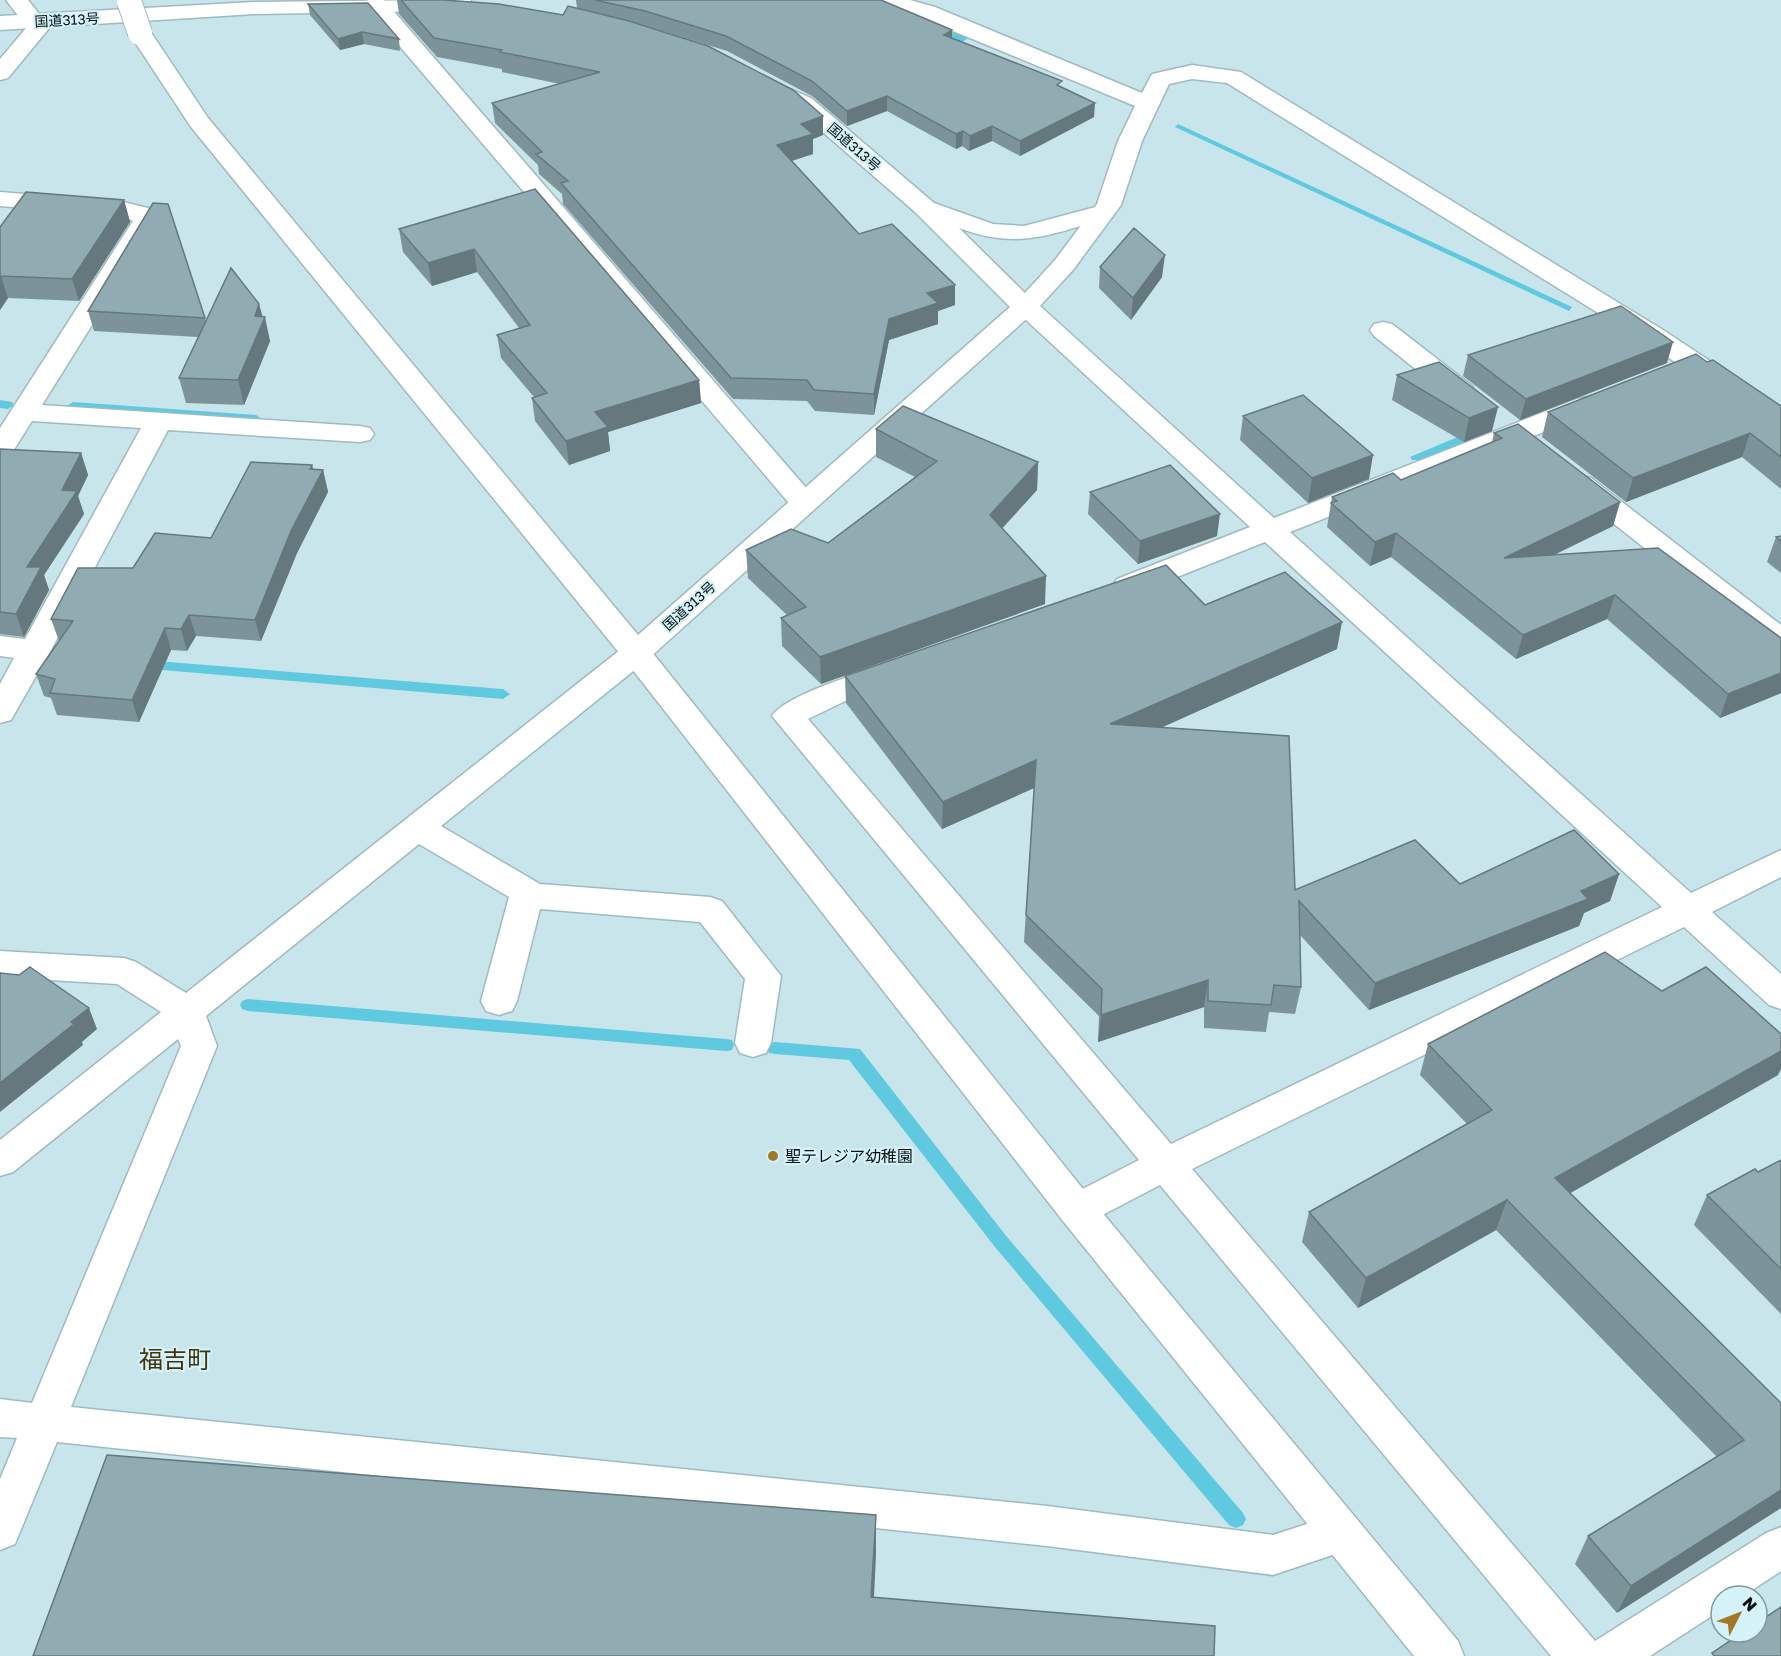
<svg xmlns="http://www.w3.org/2000/svg" width="1781" height="1656" font-family="'Golos Text','Noto Sans JP',sans-serif">
<style>
.water{fill:#5fcadf}
.lines{fill:none;stroke-linecap:round;stroke-linejoin:round}
.stream{fill:#5fcadf;fill-rule:evenodd}
.minor-casing{stroke:#9ebbc1;stroke-width:3}
.major-casing{stroke:#9ebbc1;stroke-width:3}
.highway-casing{stroke:#9ebbc1;stroke-width:3}
.minor{fill:#fff;fill-rule:evenodd}
.major{fill:#fff;fill-rule:evenodd}
.highway{fill:#fff;fill-rule:evenodd}
.highway-bridge-casing{stroke:#9ebbc1;stroke-width:26;stroke-linecap:butt}
.highway-bridge{stroke:#fff;stroke-width:24}
.wall{fill:#7c9499}
.shaded-wall{fill:#65787d}
.building{fill:#90acb2;stroke:#65787d;stroke-width:1.5}
.poi-dot{fill:#9f7926;stroke:#d4f2f8;stroke-width:2}
.labels{text-anchor:middle;stroke-width:4.5;stroke-linejoin:round;paint-order:stroke}
.far-street-label{font-size:14px;fill:#061012;stroke:#d4f2f8}
.poi-label{font-size:16px;fill:#061012;stroke:#d4f2f8;text-anchor:start}
.near-quarter-label{font-size:24px;fill:#45330b;stroke:#d4f2f8}
</style>
<rect width="100%" height="100%" fill="#c7e5eb"/>
<path class="water" d="M 1178,124 L 1572,307 L 1569,311 L 1175,127 Z"/>
<g class="lines">
<path class="stream" d="M 934,25 L 966,37 L 967,39 L 962,42 L 930,30 L 930,26 Z
M 0,400 L 12,402 L 14,405 L 8,409 L 0,408 Z
M 73,402 L 256,415 L 262,419 L 256,423 L 69,409 L 67,406 Z
M 1472,431 L 1476,432 L 1476,438 L 1420,460 L 1412,460 L 1410,457 Z
M 144,660 L 503,689 L 510,694 L 503,699 L 139,668 L 137,665 L 139,662 Z
M 248,999 L 726,1039 L 732,1040 L 734,1045 L 732,1050 L 726,1051 L 248,1011 L 242,1009 L 240,1005 L 242,1001 Z
M 775,1042 L 860,1049 L 1007,1237 L 1243,1513 L 1246,1519 L 1243,1525 L 1236,1528 L 1229,1525 L 995,1247 L 849,1060 L 775,1054 L 769,1053 L 767,1048 L 769,1043 Z"/>
<defs>
<path id="minor" d="M 6,0 L 28,0 L 40,15 L 52,16 L 55,21 L 8,78 L 0,80 L 0,59 L 27,27 Z
M 368,0 L 384,0 L 814,497 L 818,503 L 814,509 L 804,512 L 794,509 L 368,9 L 365,4 Z
M 428,0 L 471,0 L 468,5 L 436,11 L 428,10 L 425,5 Z
M 876,0 L 910,0 L 935,7 L 1142,93 L 1152,74 L 1192,65 L 1241,72 L 1663,330 L 1781,408 L 1781,428 L 1771,426 L 1645,342 L 1227,83 L 1192,79 L 1169,84 L 1142,141 L 1121,205 L 1073,270 L 1040,306 L 1274,518 L 1577,399 L 1587,397 L 1597,399 L 1601,405 L 1597,411 L 1290,532 L 1691,893 L 1781,850 L 1781,877 L 1712,912 L 1781,974 L 1781,1009 L 1769,1005 L 1684,927 L 1192,1169 L 1595,1641 L 1766,1533 L 1781,1527 L 1781,1571 L 1743,1596 L 1721,1596 L 1721,1610 L 1650,1656 L 1551,1656 L 1160,1185 L 1091,1221 L 1077,1226 L 1063,1221 L 1058,1210 L 1063,1199 L 1139,1160 L 772,716 C 784,696 863,671 888,665 L 899,668 L 903,675 L 899,682 L 843,702 L 808,719 L 1171,1144 L 1662,907 L 1265,542 L 1137,593 L 1127,596 L 1117,593 L 1112,586 L 1117,579 L 1250,527 L 1012,307 L 1055,260 L 1097,204 L 1118,141 L 1135,106 L 919,17 L 879,5 Z
M 0,192 L 123,202 L 148,208 L 157,221 L 42,405 L 360,426 L 370,428 L 374,434 L 370,440 L 360,442 L 168,430 L 51,650 L 11,720 L 0,723 L 0,684 L 14,658 L 0,656 L 0,636 L 25,639 L 141,428 L 32,421 L 10,456 L 0,458 L 0,428 L 133,221 L 123,216 L 0,206 Z
M 1383,322 L 1392,324 L 1472,386 L 1475,392 L 1472,398 L 1462,400 L 1452,398 L 1374,336 L 1370,330 L 1374,324 Z
M 1581,475 L 1591,478 L 1781,625 L 1781,650 L 1770,647 L 1571,490 L 1567,484 L 1571,478 Z
M 636,643 L 647,646 L 651,653 L 647,660 L 441,826 L 540,884 L 710,897 L 722,901 L 781,976 L 771,1043 L 766,1053 L 753,1057 L 740,1053 L 735,1043 L 745,979 L 700,922 L 540,909 L 517,1001 L 512,1011 L 499,1015 L 486,1011 L 481,1001 L 509,897 L 419,844 L 206,1016 L 217,1046 L 71,1407 L 1047,1506 L 1273,1535 L 1341,1513 L 1356,1519 L 1362,1533 L 1356,1547 L 1273,1575 L 1047,1546 L 57,1442 L 15,1544 L 0,1550 L 0,1479 L 17,1438 L 0,1437 L 0,1399 L 32,1403 L 181,1046 L 178,1039 L 13,1172 L 0,1176 L 0,1140 L 161,1012 L 117,984 L 0,977 L 0,951 L 124,958 L 136,962 L 186,993 L 625,646 Z"/>
<path id="major" d="M 636,643 L 647,646 L 1091,1199 L 1458,1641 L 1464,1656 L 1414,1656 L 1063,1221 L 625,660 L 621,653 L 625,646 Z"/>
<path id="highway" d="M 448,0 L 453,5 L 450,10 L 442,11 L 254,14 L 0,30 L 0,16 L 254,2 Z
M 140,26 L 148,28 L 208,118 L 638,635 L 1010,307 L 914,211 L 795,108 L 779,100 L 776,95 L 779,90 L 787,88 L 811,98 L 934,203 L 993,224 L 1024,226 L 1103,205 L 1112,207 L 1115,212 L 1112,217 C 1053,233 1020,251 959,228 L 1034,302 L 1038,307 L 1034,312 L 647,660 L 636,663 L 625,660 L 191,127 L 129,33 L 132,28 Z"/>
</defs>
<use href="#minor" class="minor-casing"/>
<use href="#major" class="major-casing"/>
<use href="#highway" class="highway-casing"/>
<use href="#minor" class="minor"/>
<use href="#major" class="major"/>
<use href="#highway" class="highway"/>
<defs>
<path id="highway-bridge" d="M 129,1 L 140,33"/>
</defs>
<use href="#highway-bridge" class="highway-bridge-casing"/>
<use href="#highway-bridge" class="highway-bridge"/>
</g>
<path class="wall" d="M 397,0 L 444,0 L 563,15 L 577,8 L 576,0 L 881,0 L 952,38 L 1062,87 L 1094,117 L 1020,156 L 992,141 L 969,151 L 962,146 L 956,149 L 887,111 L 847,126 L 812,96 L 727,51 L 640,24 L 823,135 L 813,139 L 813,154 L 792,161 L 859,234 L 955,305 L 938,311 L 938,324 L 889,340 L 874,415 L 815,411 L 807,401 L 733,399 L 563,204 L 562,194 L 539,174 L 538,165 L 495,123 L 492,103 L 560,84 L 502,72 L 502,69 L 437,57 L 399,14 Z
M 308,4 L 399,39 L 400,51 L 364,44 L 340,50 L 310,15 Z
M 535,189 L 699,380 L 701,403 L 608,432 L 610,451 L 569,465 L 535,421 L 532,398 L 534,397 L 501,358 L 497,335 L 519,328 L 477,272 L 432,286 L 403,252 L 399,229 Z
M 124,200 L 130,222 L 79,301 L 8,298 L 0,310 L 0,227 Z
M 1100,267 L 1162,277 L 1131,320 L 1099,288 Z
M 259,304 L 270,341 L 244,405 L 186,403 L 179,378 L 198,337 L 94,331 L 88,311 L 205,318 L 206,322 Z
M 1468,355 L 1667,363 L 1520,420 L 1463,376 Z
M 1707,362 L 1781,406 L 1781,489 L 1742,457 L 1626,502 L 1542,437 L 1548,412 Z
M 1397,375 L 1492,431 L 1464,442 L 1392,400 Z
M 1243,416 L 1369,479 L 1308,503 L 1240,440 Z
M 876,429 L 1038,462 L 1037,490 L 1002,528 L 1045,604 L 821,684 L 782,646 L 781,618 L 787,615 L 748,578 L 746,550 L 828,543 L 915,477 L 876,457 Z
M 1494,433 L 1620,502 L 1613,526 L 1554,555 L 1781,638 L 1781,693 L 1720,718 L 1607,619 L 1516,659 L 1391,557 L 1370,566 L 1327,527 L 1332,497 L 1401,480 L 1492,442 Z
M 0,449 L 81,453 L 88,475 L 78,496 L 84,514 L 44,575 L 49,590 L 24,637 L 0,634 Z
M 312,465 L 313,469 L 323,470 L 328,492 L 297,553 L 261,641 L 196,636 L 187,651 L 171,650 L 139,722 L 57,715 L 51,698 L 44,696 L 36,674 L 59,641 L 51,619 L 133,568 L 211,538 Z
M 1090,492 L 1217,536 L 1138,564 L 1088,514 Z
M 1781,536 L 1781,573 L 1767,562 L 1776,537 Z
M 1205,605 L 1337,649 L 1160,728 L 1295,890 L 1460,884 L 1619,874 L 1610,901 L 1584,913 L 1579,926 L 1369,1010 L 1300,935 L 1301,987 L 1295,1014 L 1269,1012 L 1266,1032 L 1204,1028 L 1204,1007 L 1098,1042 L 1099,1016 L 1024,942 L 1034,788 L 942,829 L 846,703 L 845,676 Z
M 1428,1044 L 1778,1075 L 1570,1193 L 1781,1403 L 1617,1613 L 1575,1564 L 1588,1536 L 1717,1457 L 1496,1230 L 1358,1308 L 1302,1242 L 1309,1212 L 1467,1124 L 1420,1075 Z
M 1781,1160 L 1781,1314 L 1694,1225 L 1707,1195 L 1758,1172 Z"/>
<path class="shaded-wall" d="M 952,30 L 952,45 L 944,35 Z
M 362,32 L 364,44 L 340,50 L 338,39 Z
M 887,96 L 887,111 L 847,126 L 847,111 Z
M 1095,103 L 1094,117 L 1020,156 L 1020,141 Z
M 823,116 L 823,135 L 813,139 L 813,154 L 778,165 L 777,145 L 801,124 Z
M 992,126 L 992,141 L 969,151 L 970,136 Z
M 963,131 L 962,146 L 956,149 L 956,134 Z
M 124,200 L 130,222 L 79,301 L 72,279 Z
M 474,249 L 477,272 L 432,286 L 428,263 Z
M 1165,255 L 1162,277 L 1131,320 L 1133,298 Z
M 1,276 L 8,298 L 0,310 L 0,278 Z
M 955,285 L 955,305 L 938,311 L 938,324 L 889,340 L 874,415 L 874,394 L 889,319 L 927,293 Z
M 259,304 L 263,320 L 265,317 L 270,341 L 244,405 L 238,380 L 255,316 Z
M 1673,342 L 1667,363 L 1520,420 L 1526,399 Z
M 699,380 L 701,403 L 608,432 L 610,451 L 569,465 L 566,441 L 595,412 Z
M 1498,407 L 1492,431 L 1464,442 L 1469,418 Z
M 1750,433 L 1742,457 L 1626,502 L 1633,478 Z
M 81,453 L 88,475 L 78,496 L 84,514 L 44,575 L 49,590 L 24,637 L 16,614 L 27,567 L 62,490 Z
M 1373,455 L 1369,479 L 1308,503 L 1312,478 Z
M 1038,462 L 1037,490 L 989,543 L 990,515 Z
M 312,465 L 316,483 L 323,470 L 328,492 L 297,553 L 261,641 L 255,620 L 310,469 Z
M 1620,502 L 1613,526 L 1498,582 L 1504,558 Z
M 1220,514 L 1217,536 L 1138,564 L 1140,541 Z
M 1396,533 L 1391,557 L 1370,566 L 1375,542 Z
M 1046,576 L 1045,604 L 821,684 L 820,657 Z
M 1615,595 L 1607,619 L 1516,659 L 1523,635 Z
M 189,615 L 196,636 L 187,651 L 181,629 Z
M 1342,622 L 1337,649 L 1107,752 L 1110,724 Z
M 165,628 L 171,650 L 139,722 L 132,700 Z
M 1781,673 L 1781,693 L 1720,718 L 1728,694 Z
M 1036,760 L 1034,788 L 942,829 L 943,802 Z
M 1619,874 L 1610,901 L 1584,913 L 1579,926 L 1369,1010 L 1375,983 Z
M 1208,980 L 1204,1007 L 1098,1042 L 1101,1015 Z
M 89,1008 L 97,1029 L 82,1042 L 83,1045 L 0,1112 L 0,1083 L 71,1022 Z
M 1781,1051 L 1781,1069 L 1778,1075 L 1544,1208 L 1555,1178 Z
M 1507,1200 L 1496,1230 L 1358,1308 L 1366,1278 Z
M 1781,1490 L 1781,1508 L 1617,1613 L 1631,1586 Z
M 876,1515 L 876,1555 L 872,1637 L 871,1597 Z"/>
<path class="building" d="M 401,0 L 444,0 L 499,4 L 563,15 L 568,6 L 629,21 L 708,46 L 793,90 L 823,116 L 801,124 L 813,134 L 777,145 L 859,234 L 892,224 L 955,285 L 927,293 L 938,303 L 889,319 L 874,394 L 814,390 L 807,380 L 731,378 L 561,183 L 568,181 L 536,154 L 542,152 L 492,103 L 600,72 L 500,52 L 502,50 L 434,38 Z
M 595,0 L 881,0 L 952,30 L 944,35 L 1062,81 L 1057,85 L 1095,103 L 1020,141 L 992,126 L 970,136 L 963,131 L 956,134 L 887,96 L 847,111 L 812,81 L 726,36 L 645,11 Z
M 368,3 L 399,39 L 362,32 L 338,39 L 308,4 Z
M 535,189 L 699,380 L 595,412 L 608,427 L 566,441 L 532,398 L 547,393 L 497,335 L 530,325 L 474,249 L 428,263 L 399,229 Z
M 26,192 L 124,200 L 72,279 L 1,276 L 0,278 L 0,227 Z
M 153,203 L 168,204 L 205,318 L 88,311 Z
M 1134,228 L 1165,255 L 1133,298 L 1100,267 Z
M 231,268 L 259,304 L 255,316 L 265,317 L 238,380 L 179,378 Z
M 1621,306 L 1673,342 L 1526,399 L 1468,355 Z
M 1696,354 L 1707,362 L 1713,360 L 1781,406 L 1781,457 L 1750,433 L 1633,478 L 1548,412 Z
M 1439,362 L 1498,407 L 1469,418 L 1397,375 Z
M 1303,395 L 1373,455 L 1312,478 L 1243,416 Z
M 903,406 L 1038,462 L 990,515 L 1046,576 L 820,657 L 781,618 L 806,607 L 746,550 L 791,529 L 828,543 L 937,461 L 876,429 Z
M 1518,424 L 1620,502 L 1504,558 L 1658,548 L 1781,638 L 1781,673 L 1728,694 L 1615,595 L 1523,635 L 1396,533 L 1375,542 L 1331,503 L 1337,501 L 1332,497 L 1393,473 L 1401,480 L 1502,438 L 1494,433 Z
M 0,449 L 81,453 L 62,490 L 77,491 L 27,567 L 41,567 L 16,614 L 0,612 Z
M 251,462 L 312,465 L 310,469 L 323,470 L 291,531 L 255,620 L 189,615 L 181,629 L 165,628 L 132,700 L 50,693 L 55,679 L 36,674 L 73,621 L 51,619 L 78,568 L 133,568 L 155,533 L 211,538 Z
M 1170,465 L 1220,514 L 1140,541 L 1090,492 Z
M 1781,536 L 1781,542 L 1776,537 Z
M 1166,565 L 1205,605 L 1285,572 L 1342,622 L 1110,724 L 1289,736 L 1295,890 L 1415,840 L 1460,884 L 1574,830 L 1619,874 L 1581,891 L 1588,899 L 1375,983 L 1299,901 L 1301,987 L 1274,985 L 1271,1005 L 1208,1001 L 1208,980 L 1101,1015 L 1102,989 L 1026,915 L 1036,760 L 943,802 L 845,676 Z
M 1605,952 L 1662,991 L 1706,967 L 1781,1034 L 1781,1051 L 1555,1178 L 1781,1403 L 1781,1490 L 1631,1586 L 1588,1536 L 1744,1440 L 1507,1200 L 1366,1278 L 1309,1212 L 1492,1110 L 1428,1044 Z
M 30,967 L 89,1008 L 71,1022 L 74,1024 L 0,1083 L 0,973 L 19,975 Z
M 1781,1160 L 1781,1269 L 1707,1195 L 1755,1169 L 1758,1172 Z
M 107,1455 L 876,1515 L 871,1597 L 1215,1626 L 1214,1656 L 33,1656 Z
M 1781,1607 L 1781,1656 L 1714,1656 L 1712,1653 L 1743,1632 L 1757,1632 L 1757,1623 Z"/>
<circle class="poi-dot" cx="773" cy="1156" r="6"/>
<g class="labels">
<g class="far-street-label">
<text transform="translate(67 20) rotate(-3)" y="5">国道313号</text>
<text transform="translate(854 147) rotate(41)" y="5">国道313号</text>
<text transform="translate(689 606) rotate(-42)" y="5">国道313号</text>
</g>
<g class="poi-label">
<text x="785" y="1162">聖テレジア幼稚園</text>
</g>
<g class="near-quarter-label">
<text x="175" y="1368">福吉町</text>
</g>
</g>
<g transform="translate(1739 1614) rotate(48)"><circle r="28" fill="#d4f2f8" stroke="#82989c" stroke-width="1.5"/>
<path d="M0-4.5L10 22L0 15L-10 22Z" fill="#9f7926"/>
<text y="-9" font-size="16" font-weight="bold" text-anchor="middle" fill="#061012">N</text>
</g>
</svg>
